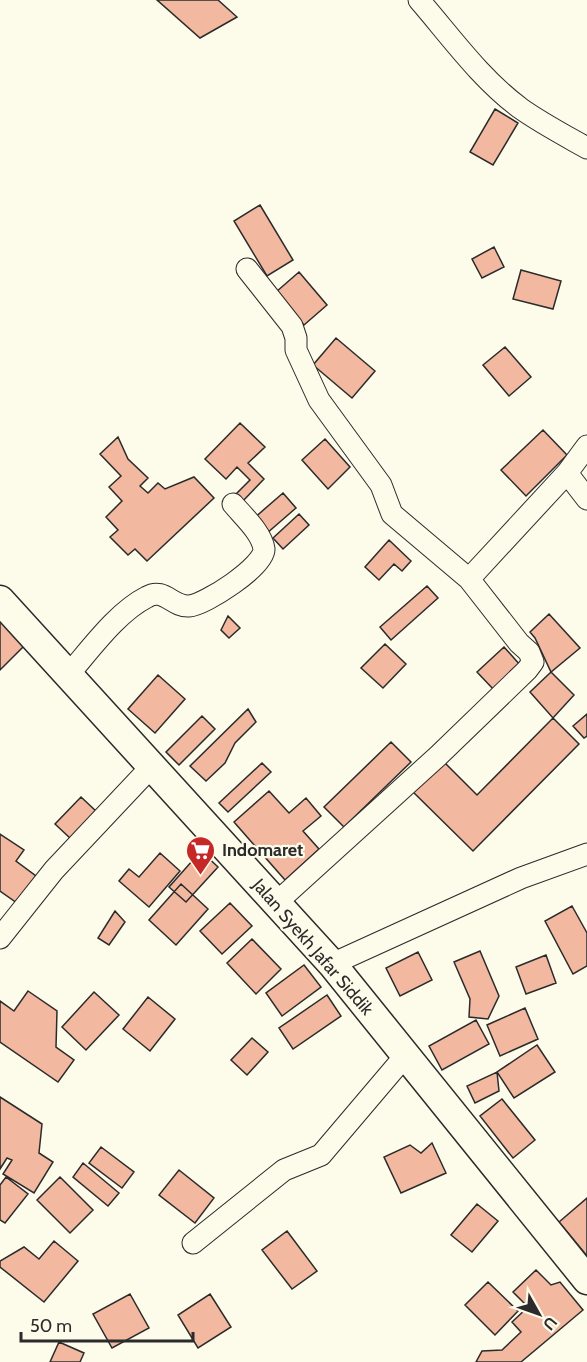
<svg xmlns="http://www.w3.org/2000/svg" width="587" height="1362" font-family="Cabin,sans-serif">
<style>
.building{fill:#f2b8a0;stroke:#2b2b2b;stroke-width:1.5}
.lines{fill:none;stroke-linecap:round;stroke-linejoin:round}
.minor-casing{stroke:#2b2b2b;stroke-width:23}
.secondary-casing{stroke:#2b2b2b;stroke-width:31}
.minor{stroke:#fdfbea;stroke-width:21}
.secondary{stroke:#fdfbea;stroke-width:28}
.labels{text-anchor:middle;stroke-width:4.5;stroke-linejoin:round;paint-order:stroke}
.poi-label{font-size:18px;font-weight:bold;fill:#2b2b2b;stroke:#fdfbea;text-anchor:start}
.street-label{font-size:18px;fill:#2b2b2b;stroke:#fdfbea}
</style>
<rect width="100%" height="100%" fill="#fdfbea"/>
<path class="building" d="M 157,0 L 218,0 L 237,17 L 200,38 Z
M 495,109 L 518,123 L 493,165 L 470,152 Z
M 260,205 L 293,260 L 267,276 L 234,221 Z
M 494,247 L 504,267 L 482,278 L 472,259 Z
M 521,270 L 561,281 L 553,309 L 513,299 Z
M 299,272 L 327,305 L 304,325 L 276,292 Z
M 336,338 L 375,371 L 352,398 L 313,365 Z
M 505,347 L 531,377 L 509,396 L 483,365 Z
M 240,423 L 265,447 L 248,463 L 264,479 L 242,502 L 235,495 L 250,480 L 237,467 L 226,479 L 205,459 Z
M 543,430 L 567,455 L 526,496 L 501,470 Z
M 118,437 L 128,459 L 148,478 L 140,486 L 148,493 L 158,483 L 165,489 L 194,477 L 214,498 L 147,561 L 135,549 L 128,555 L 110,537 L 118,530 L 106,517 L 122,501 L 109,487 L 121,476 L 100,454 Z
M 325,439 L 350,467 L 328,489 L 302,460 Z
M 283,493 L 296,508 L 266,534 L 253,519 Z
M 299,514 L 309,525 L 283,549 L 273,538 Z
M 389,540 L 411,561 L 402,571 L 394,564 L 379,580 L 365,567 Z
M 427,586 L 438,598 L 391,640 L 380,627 Z
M 549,614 L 580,648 L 551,672 L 535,638 L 530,632 Z
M 0,615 L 28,642 L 0,670 Z
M 228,616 L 240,628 L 229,638 L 221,630 Z
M 385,644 L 406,664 L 383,688 L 361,668 Z
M 504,647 L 521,666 L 494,690 L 477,672 Z
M 551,672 L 574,695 L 553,718 L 530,692 Z
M 158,675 L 185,699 L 155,733 L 128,709 Z
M 248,709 L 256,722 L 235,743 L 225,763 L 206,781 L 190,766 Z
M 587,714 L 587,736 L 584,738 L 573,726 Z
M 202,716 L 215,729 L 179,765 L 166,752 Z
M 553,718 L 579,744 L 473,851 L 408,787 L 438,756 L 477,795 Z
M 391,742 L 411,762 L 344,827 L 324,807 Z
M 262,763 L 271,772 L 228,812 L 219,803 Z
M 269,791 L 289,813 L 306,798 L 321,816 L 303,831 L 319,849 L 285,880 L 234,822 Z
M 81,797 L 97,812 L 71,839 L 55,824 Z
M 0,834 L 24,850 L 16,861 L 36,876 L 17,903 L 0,891 Z
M 201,851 L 218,867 L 186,902 L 169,887 Z
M 160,853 L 180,871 L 149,907 L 119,881 L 129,869 L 139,877 Z
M 181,884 L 208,909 L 176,945 L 149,920 Z
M 230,903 L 252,926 L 222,954 L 200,931 Z
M 572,906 L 587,933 L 587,966 L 573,974 L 545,921 Z
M 115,911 L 125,922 L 109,945 L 98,938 Z
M 252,939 L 281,969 L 256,994 L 227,963 Z
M 480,951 L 499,996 L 488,1019 L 469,1017 L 470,999 L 454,962 Z
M 418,952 L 432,980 L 400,996 L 386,968 Z
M 546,955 L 556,983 L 526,994 L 516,967 Z
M 304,965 L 321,987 L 282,1016 L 266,993 Z
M 28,991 L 57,1011 L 56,1047 L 74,1060 L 58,1082 L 0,1042 L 0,1001 L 14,1011 Z
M 94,992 L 119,1015 L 86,1050 L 62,1027 Z
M 327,995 L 341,1016 L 293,1049 L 279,1028 Z
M 148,997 L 175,1019 L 150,1051 L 123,1029 Z
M 525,1008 L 538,1039 L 500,1056 L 487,1025 Z
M 476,1020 L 489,1044 L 442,1070 L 429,1046 Z
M 252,1038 L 268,1052 L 247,1075 L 231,1060 Z
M 537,1045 L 555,1072 L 514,1098 L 497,1072 Z
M 497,1072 L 499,1091 L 475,1103 L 467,1086 Z
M 0,1097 L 42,1124 L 39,1153 L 53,1162 L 34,1193 L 3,1174 L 12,1160 L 7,1158 L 0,1169 Z
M 502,1099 L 535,1140 L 513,1158 L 480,1116 Z
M 432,1143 L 446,1173 L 401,1193 L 384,1157 L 410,1145 L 421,1153 Z
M 101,1147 L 134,1172 L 122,1188 L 89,1163 Z
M 83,1163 L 119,1193 L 108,1206 L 73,1177 Z
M 179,1170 L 214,1198 L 195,1223 L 159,1195 Z
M 6,1177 L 28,1194 L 5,1223 L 0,1220 L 0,1185 Z
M 60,1177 L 93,1210 L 70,1233 L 37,1200 Z
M 587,1198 L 587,1256 L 559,1222 Z
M 477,1204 L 498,1221 L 472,1252 L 451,1235 Z
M 287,1231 L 317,1271 L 292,1289 L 262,1250 Z
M 54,1241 L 78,1261 L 44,1302 L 0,1267 L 0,1261 L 24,1247 L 39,1259 Z
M 536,1270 L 551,1285 L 560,1282 L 583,1310 L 521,1362 L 476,1362 L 482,1351 L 502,1350 L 521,1332 L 512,1322 L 528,1307 L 513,1292 Z
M 488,1282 L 518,1311 L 495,1335 L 465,1305 Z
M 130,1294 L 149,1328 L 112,1348 L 93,1314 Z
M 210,1294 L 231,1327 L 198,1348 L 178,1315 Z
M 59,1342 L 84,1353 L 80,1362 L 50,1362 Z"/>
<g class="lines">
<defs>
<path id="minor" d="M 419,0 C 451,37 480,78 520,108 C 541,123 564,135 587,148
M 247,269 L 292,326 L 296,338 L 296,350 L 319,400 L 381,485 L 392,514 L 469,579 L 519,643 L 529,652 L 533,662 L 527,670 L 438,756 L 276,903
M 567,473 L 587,499
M 469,579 L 567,473 L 587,446
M 68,675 C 90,650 117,612 147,597 C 164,587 172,607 189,606 C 205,605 265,566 264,549 C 262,533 243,516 233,504
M 0,938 L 54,870 L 151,767
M 332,964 L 521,878 L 587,854
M 193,1243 L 284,1170 L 321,1155 L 405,1056"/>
<path id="secondary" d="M 0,600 L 332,964 L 587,1280"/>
</defs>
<use href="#minor" class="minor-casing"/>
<use href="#secondary" class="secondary-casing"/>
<use href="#minor" class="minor"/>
<use href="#secondary" class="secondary"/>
</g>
<defs>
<symbol id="supermarket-pin" viewBox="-11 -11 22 30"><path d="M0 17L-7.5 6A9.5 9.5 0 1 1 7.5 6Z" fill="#c62828" stroke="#fdfbea"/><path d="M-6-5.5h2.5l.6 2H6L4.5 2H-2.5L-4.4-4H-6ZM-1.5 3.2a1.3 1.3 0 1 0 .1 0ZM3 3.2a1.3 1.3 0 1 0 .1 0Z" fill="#fff"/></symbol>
</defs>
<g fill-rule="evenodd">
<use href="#supermarket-pin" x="184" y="834" width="33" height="45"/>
</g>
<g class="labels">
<g class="poi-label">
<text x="222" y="856">Indomaret</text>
</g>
<g class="street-label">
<text transform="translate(313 947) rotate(49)" y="6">Jalan Syekh Jafar Siddik</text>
</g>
</g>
<g transform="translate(539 1314) rotate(130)" stroke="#fdfbea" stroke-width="4.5" paint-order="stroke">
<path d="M0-4.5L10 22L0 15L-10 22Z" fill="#2b2b2b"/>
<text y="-9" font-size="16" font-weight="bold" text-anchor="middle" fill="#2b2b2b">U</text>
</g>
<path d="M21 1332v9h172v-9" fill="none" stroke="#2b2b2b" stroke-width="3"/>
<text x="30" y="1332" font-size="18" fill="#2b2b2b" stroke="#fdfbea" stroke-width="4.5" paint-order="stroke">50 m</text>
</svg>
